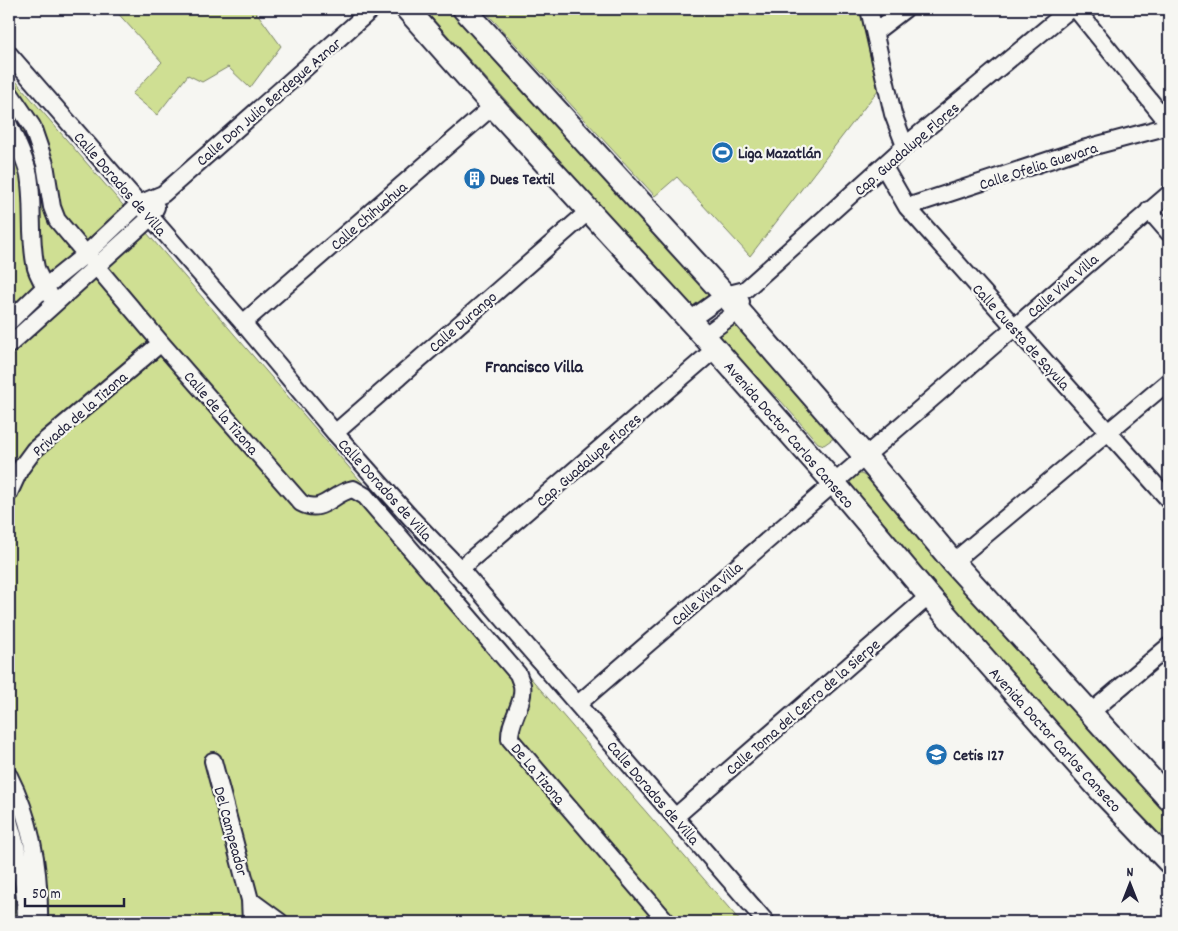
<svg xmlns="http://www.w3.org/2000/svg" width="1178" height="931" font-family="Dekko,sans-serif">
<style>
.green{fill:#cfdf93;stroke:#788067}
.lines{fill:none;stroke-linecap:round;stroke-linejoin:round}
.minor-casing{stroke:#22223b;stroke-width:20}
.secondary-casing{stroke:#22223b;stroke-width:26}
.minor{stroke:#f6f6f2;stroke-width:16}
.secondary{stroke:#f6f6f2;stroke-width:22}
.labels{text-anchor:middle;stroke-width:4.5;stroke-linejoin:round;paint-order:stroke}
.street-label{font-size:16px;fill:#22223b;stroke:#f6f6f2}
.poi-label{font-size:16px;font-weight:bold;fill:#22223b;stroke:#f6f6f2;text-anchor:start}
.neighbourhood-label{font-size:18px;font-weight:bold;fill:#22223b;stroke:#f6f6f2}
</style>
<rect width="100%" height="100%" fill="#f6f6f2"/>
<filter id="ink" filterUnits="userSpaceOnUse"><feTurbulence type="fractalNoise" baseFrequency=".02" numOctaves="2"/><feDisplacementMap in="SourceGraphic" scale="10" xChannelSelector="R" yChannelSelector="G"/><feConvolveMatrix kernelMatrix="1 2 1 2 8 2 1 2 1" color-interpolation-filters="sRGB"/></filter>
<g filter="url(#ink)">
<path class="green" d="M 114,9 L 254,9 L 281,46 L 250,88 L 228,67 L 202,82 L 188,75 L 157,115 L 132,94 L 162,62 Z
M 424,9 L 456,9 L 718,296 L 692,308 Z
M 483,9 L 860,9 L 878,90 L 750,256 L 677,177 L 655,196 Z
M 9,73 L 741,922 L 9,922 Z
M 736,317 L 840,428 L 834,438 L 824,445 L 818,443 L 780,400 L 746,368 L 713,332 Z
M 861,474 L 869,478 L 1169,807 L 1169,824 L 1163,830 L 1160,841 L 850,490 L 849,481 L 853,475 Z"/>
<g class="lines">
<defs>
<path id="minor" d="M 869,9 L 893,114 L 905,146
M 1076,9 L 1169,124
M 875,32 L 905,9
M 9,54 L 243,323 L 335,433 L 410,517 L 460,569 L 766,922
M 9,92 L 32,126 L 45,164 L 52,207 L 57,220 L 161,343 L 301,503 C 323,515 332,493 353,489 L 365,496 L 518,674 C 519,677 521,682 522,685 C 525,704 509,720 510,739 L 667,922
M 9,125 C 16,141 25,158 29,175 C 34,206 29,238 36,268 C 39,277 45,287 50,295
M 884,167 L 907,207 L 1169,500
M 907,207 L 1083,149 L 1169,126
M 1149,210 L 1169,233
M 690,320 L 725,295 L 745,290 L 905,146 L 1070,9
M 9,322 L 45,287 L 86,254 L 139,204 L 163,194 L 372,9
M 243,323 L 493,106
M 704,336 L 738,311 L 741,302
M 9,345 L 151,217 L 156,207
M 335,433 L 590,210
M 9,493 L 20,469 L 34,450 L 161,343
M 953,562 L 1169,381
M 460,569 L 715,349
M 578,704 L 1169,194
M 1090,713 L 1169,646
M 213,761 L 250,900 L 251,922
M 9,776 C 32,821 40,872 39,922
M 675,817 L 929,596
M 9,821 C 19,853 26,888 26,922
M 250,900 L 280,922"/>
<path id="secondary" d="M 407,9 L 493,106 L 704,336 L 834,483 L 929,596 L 1103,793 L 1169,862
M 464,9 L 725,295 L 865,456 L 953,562 L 1169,799"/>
</defs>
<use href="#minor" class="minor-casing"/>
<use href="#secondary" class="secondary-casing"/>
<use href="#minor" class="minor"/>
<use href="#secondary" class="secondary"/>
</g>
</g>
<defs>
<symbol id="stadium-disc" viewBox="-11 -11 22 22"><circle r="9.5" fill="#1f6fb2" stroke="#f6f6f2"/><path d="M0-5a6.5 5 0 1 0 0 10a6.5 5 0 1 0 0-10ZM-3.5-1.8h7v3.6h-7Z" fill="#fff"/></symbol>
<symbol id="building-disc" viewBox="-11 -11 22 22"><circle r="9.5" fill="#1f6fb2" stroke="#f6f6f2"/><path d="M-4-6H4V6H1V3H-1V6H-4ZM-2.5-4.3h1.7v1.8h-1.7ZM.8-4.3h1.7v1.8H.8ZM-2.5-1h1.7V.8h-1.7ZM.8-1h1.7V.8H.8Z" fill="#fff"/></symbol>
<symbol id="university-disc" viewBox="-11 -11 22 22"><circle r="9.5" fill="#1f6fb2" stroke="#f6f6f2"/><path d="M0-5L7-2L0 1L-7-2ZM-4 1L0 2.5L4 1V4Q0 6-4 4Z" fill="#fff"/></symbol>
</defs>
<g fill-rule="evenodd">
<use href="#stadium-disc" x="710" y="140" width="25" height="25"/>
<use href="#building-disc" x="462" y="166" width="25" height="25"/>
<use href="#university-disc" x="924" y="742" width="25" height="25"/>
</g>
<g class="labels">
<g class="street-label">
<text transform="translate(268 101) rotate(-41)" y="6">Calle Don Julio Berdegue Aznar</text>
<text transform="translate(906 148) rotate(-41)" y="6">Cap. Guadalupe Flores</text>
<text transform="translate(1038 165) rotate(-18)" y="6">Calle Ofelia Guevara</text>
<text transform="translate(121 183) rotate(49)" y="6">Calle Dorados de Villa</text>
<text transform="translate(368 215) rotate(-41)" y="6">Calle Chihuahua</text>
<text transform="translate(1062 285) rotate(-41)" y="6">Calle Viva Villa</text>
<text transform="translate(462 321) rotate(-41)" y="6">Calle Durango</text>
<text transform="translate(1022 336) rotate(48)" y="6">Calle Cuesta de Sayula</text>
<text transform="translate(222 412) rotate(49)" y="6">Calle de la Tizona</text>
<text transform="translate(79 413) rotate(-41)" y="6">Privada de la Tizona</text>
<text transform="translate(790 434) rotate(49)" y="6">Avenida Doctor Carlos Canseco</text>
<text transform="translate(588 459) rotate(-41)" y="6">Cap. Guadalupe Flores</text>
<text transform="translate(386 489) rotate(48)" y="6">Calle Dorados de Villa</text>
<text transform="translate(706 593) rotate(-41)" y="6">Calle Viva Villa</text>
<text transform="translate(802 706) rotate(-41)" y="6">Calle Toma del Cerro de la Sierpe</text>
<text transform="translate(1056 739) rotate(48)" y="6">Avenida Doctor Carlos Canseco</text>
<text transform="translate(539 773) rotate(50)" y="6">De La Tizona</text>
<text transform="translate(654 792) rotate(49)" y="6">Calle Dorados de Villa</text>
<text transform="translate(232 831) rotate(75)" y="6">Del Campeador</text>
</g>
<g class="poi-label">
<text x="738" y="158">Liga Mazatlán</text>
<text x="490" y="184">Dues Textil</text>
<text x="953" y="760">Cetis 127</text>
</g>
<g class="neighbourhood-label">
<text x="534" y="372">Francisco Villa</text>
</g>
</g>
<rect width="1178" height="931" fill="none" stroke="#f6f6f2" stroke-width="30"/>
<rect x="15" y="15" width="1148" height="901" fill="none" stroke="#22223b" stroke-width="2" filter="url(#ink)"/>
<g transform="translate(1130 884)" stroke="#f6f6f2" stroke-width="4" paint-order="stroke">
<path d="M0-4L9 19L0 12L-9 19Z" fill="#22223b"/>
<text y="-8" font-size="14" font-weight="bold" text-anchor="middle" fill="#22223b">N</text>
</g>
<path d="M25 898v8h99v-8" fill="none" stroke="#22223b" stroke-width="2.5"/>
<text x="32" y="898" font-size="15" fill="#22223b" stroke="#f6f6f2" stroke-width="4" paint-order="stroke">50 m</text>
</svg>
